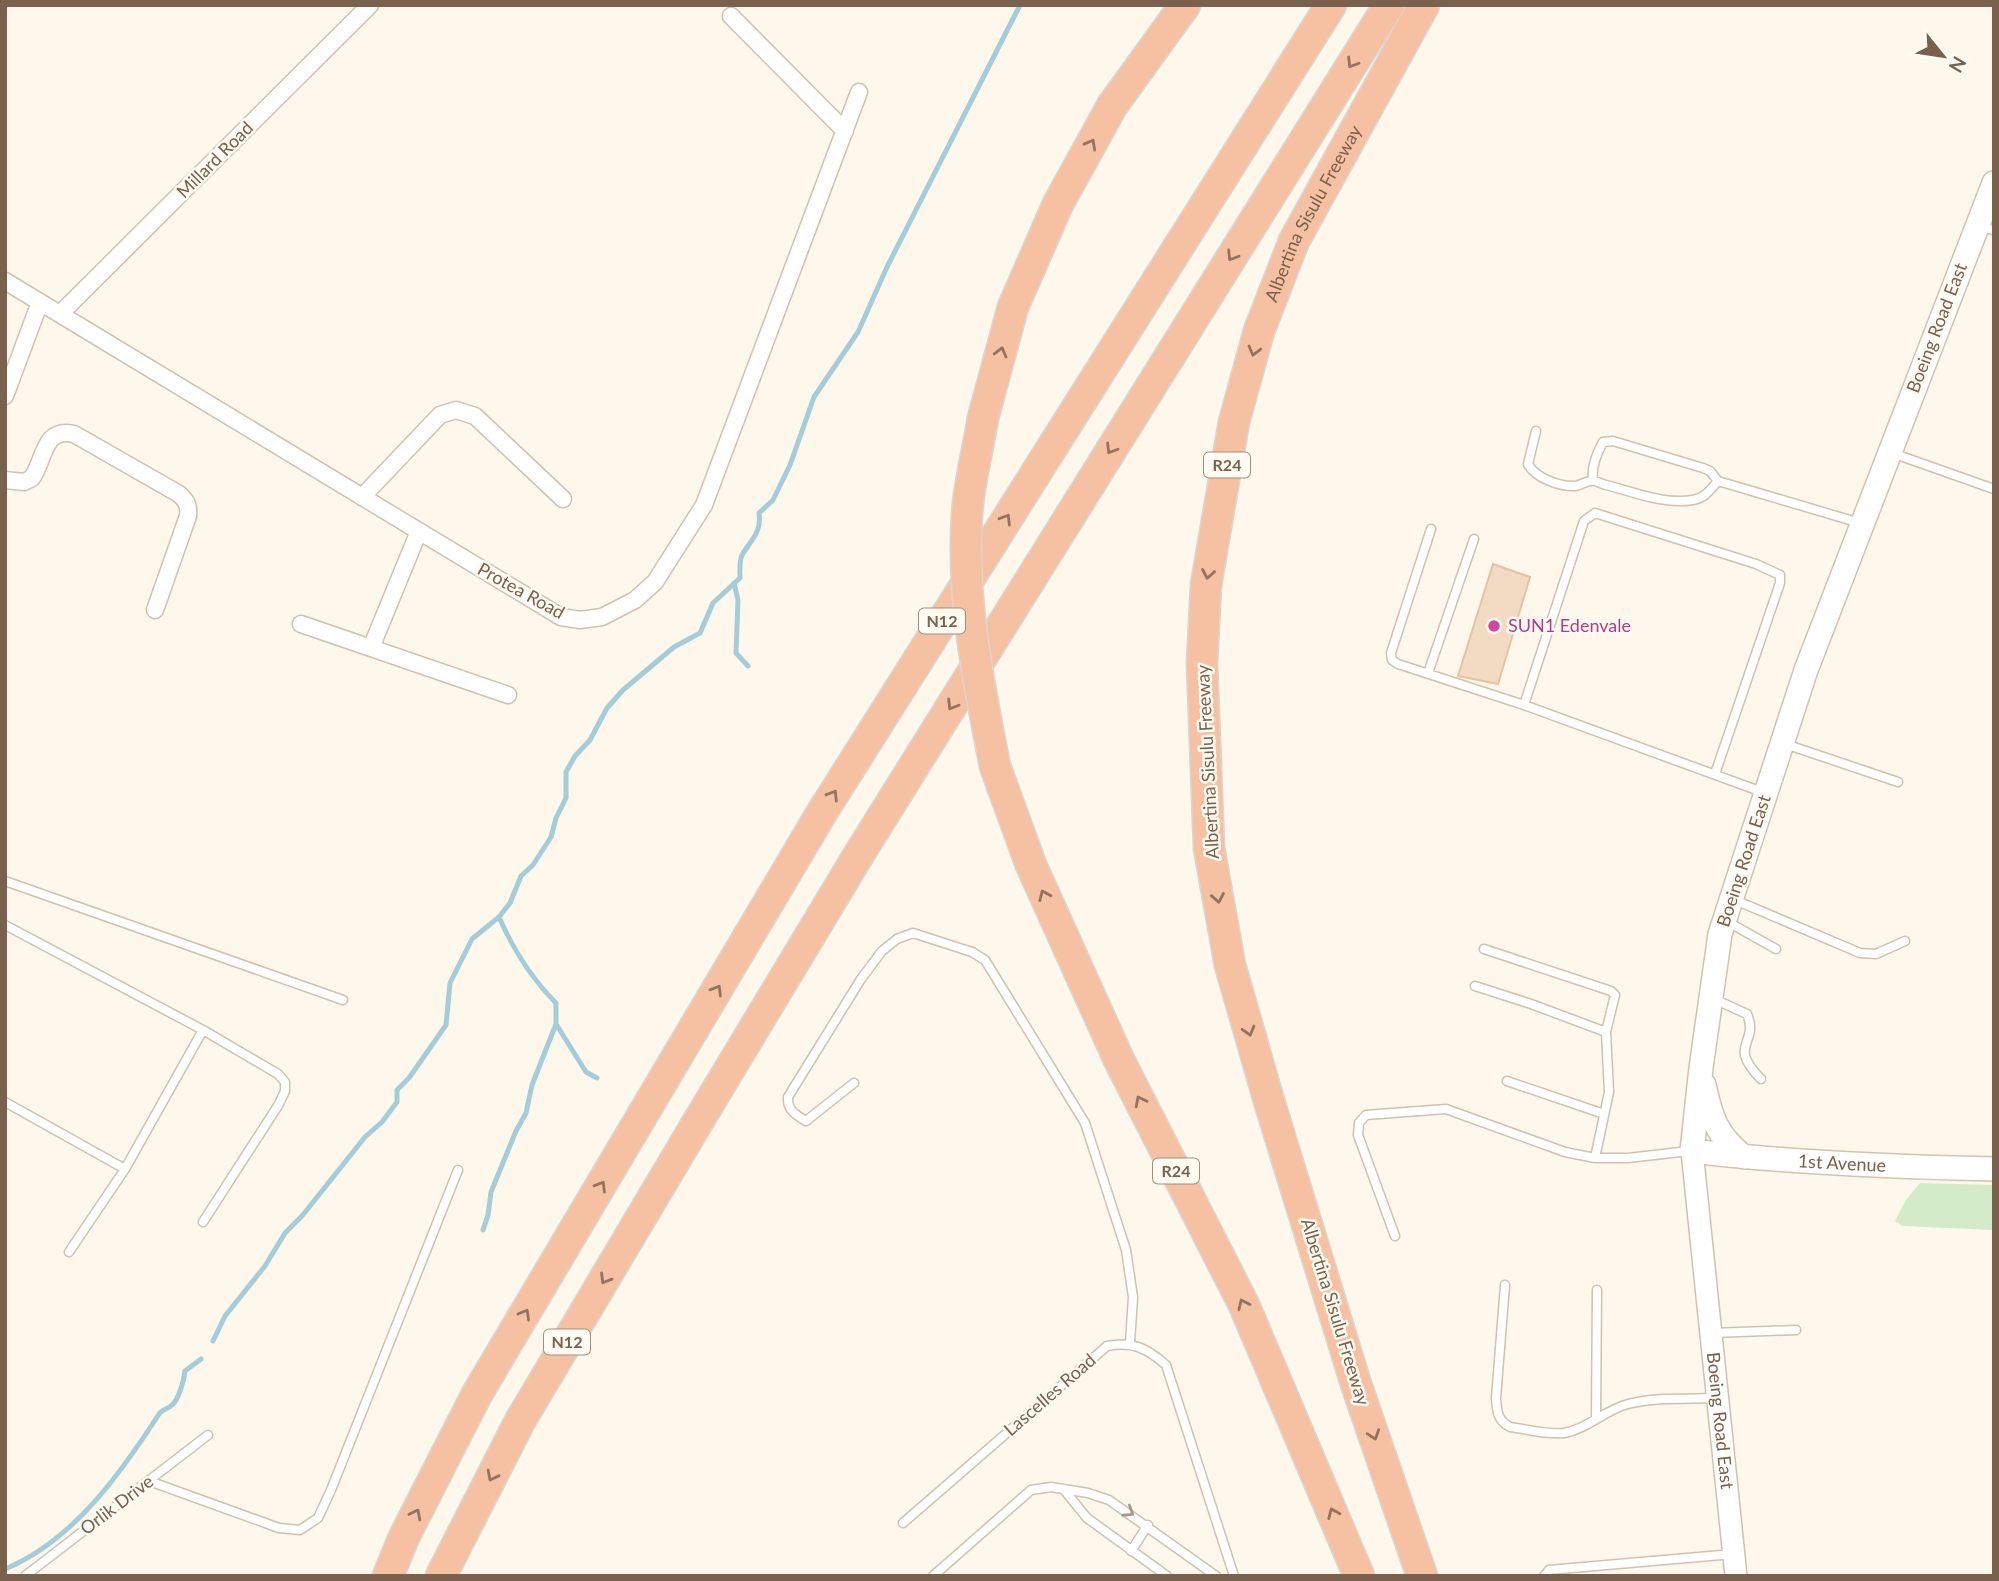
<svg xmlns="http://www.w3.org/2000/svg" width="1999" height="1581" font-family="Lato,sans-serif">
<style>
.green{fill:#d4ebc9}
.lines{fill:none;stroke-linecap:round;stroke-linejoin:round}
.stream{stroke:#a5ccd9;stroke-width:5}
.building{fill:#f2dac3;stroke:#e5c2a3;stroke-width:2}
.service-casing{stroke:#d0c1b0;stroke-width:11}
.minor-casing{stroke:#d0c1b0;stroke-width:19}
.tertiary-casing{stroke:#d0c1b0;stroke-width:24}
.secondary-casing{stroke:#d3c2ae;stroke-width:26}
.motorway-casing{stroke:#dcd6d1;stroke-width:33}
.service{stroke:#fff;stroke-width:8}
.minor{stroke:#fff;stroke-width:16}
.tertiary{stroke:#fff;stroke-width:21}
.secondary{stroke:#fff;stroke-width:23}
.motorway{stroke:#f6c1a3;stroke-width:30}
.motorway-bridge-casing{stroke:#dcd6d1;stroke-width:33;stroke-linecap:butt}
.motorway-bridge{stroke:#f6c1a3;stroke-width:30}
.oneway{stroke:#92745e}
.oneway2{stroke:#a8988b}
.hotel-dot{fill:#d1479c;stroke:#fffbf2;stroke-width:2.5}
.labels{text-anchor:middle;stroke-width:5;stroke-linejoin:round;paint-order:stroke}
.shield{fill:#fffbf2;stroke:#a18f7e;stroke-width:2}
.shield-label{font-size:16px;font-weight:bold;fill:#79614d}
.street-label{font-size:18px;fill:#79614d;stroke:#fffbf2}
.hotel-label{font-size:18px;fill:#b23c85;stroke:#fffbf2;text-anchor:start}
</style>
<rect width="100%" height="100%" fill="#fdf8eb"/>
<path class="green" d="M 1920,1183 L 1994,1185 L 1994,1230 L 1902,1226 L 1895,1221 L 1906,1200 Z"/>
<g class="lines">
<path class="stream" d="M 734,583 L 738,600 L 736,653 L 748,666
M 556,1024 L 586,1072 L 597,1078
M 483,1230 L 488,1215 L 491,1192 L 516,1131 L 526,1113 L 532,1085 L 556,1024 L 556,1003 C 531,978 513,949 499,917
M 213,1341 L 225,1316 L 265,1266 L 285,1233 L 302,1216 L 365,1137 L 382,1122 L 397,1102 L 397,1090 L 409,1078 L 446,1025 L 450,983 L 472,939 L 499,917 L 510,903 L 521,876 L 533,865 L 551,837 L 556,818 L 566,798 L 566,772 L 575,756 L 590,740 L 607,708 L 623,690 L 674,647 L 700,633 L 713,603 L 740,578 C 740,571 739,562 742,555 C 751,540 762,532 759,513 L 773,500 L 790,465 L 814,397 L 858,332 L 887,267 L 1020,5
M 5,1569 C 73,1541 121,1473 159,1414 C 162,1409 168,1409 172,1405 C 179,1399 184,1380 185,1371 L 201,1359"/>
</g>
<path class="building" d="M 1493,564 L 1530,577 L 1498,684 L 1458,676 Z"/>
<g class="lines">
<defs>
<path id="service" d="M 1979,227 L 1994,230
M 1536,431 L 1528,464 C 1535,478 1560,487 1576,486 C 1581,485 1586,481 1591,481 C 1595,480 1602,484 1606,485 C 1634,492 1664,505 1693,500 C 1705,498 1710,490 1718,481 L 1860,523
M 1892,453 L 1994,489
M 1593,480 C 1591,467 1597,453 1603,442 L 1613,441 L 1703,468 L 1710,471 L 1718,481
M 1431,529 L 1391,653 L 1392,660 L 1398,664 L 1524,705
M 1428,673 L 1474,539
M 1785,744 L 1898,782
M 1715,774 L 1780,583 L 1780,575 L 1756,564 L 1595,513 L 1584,521 L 1524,705 L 1765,793
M 5,881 L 343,1000
M 1735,900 L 1860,953 L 1876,954 L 1905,941
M 1728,922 L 1776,949
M 5,925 L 203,1030 L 125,1169 L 69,1252
M 1484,949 L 1611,991 L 1615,995 L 1606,1032 L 1609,1092 L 1595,1158
M 1475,986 L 1531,1004 L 1606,1032
M 1714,999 L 1747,1014 C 1760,1044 1726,1044 1761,1079
M 1507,1081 L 1604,1114
M 854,1083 L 806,1121 C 796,1115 787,1110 788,1097 L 861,979 L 882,951 L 897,939 L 913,933 L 972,952 L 985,960 L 1085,1123 L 1126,1250 L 1133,1297 L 1130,1343
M 5,1102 L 125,1169
M 203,1222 L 279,1104 L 285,1091 L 285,1082 L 278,1074 L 203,1030
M 1395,1236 L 1358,1135 L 1359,1123 L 1366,1115 L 1446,1109 L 1565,1152 L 1595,1158 L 1628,1158 L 1689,1151
M 1505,1285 L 1496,1398 C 1497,1411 1497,1420 1510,1427 C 1526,1429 1547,1435 1564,1433 C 1587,1429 1605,1410 1628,1404 C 1656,1397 1687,1399 1715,1398
M 1712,1333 L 1796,1330
M 1596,1417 L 1597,1290
M 149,1481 L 279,1528 L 300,1530 L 318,1518 L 331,1490 L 458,1170
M 1065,1491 L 1087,1518 L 1167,1576
M 903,1523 L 1107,1346 C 1132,1341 1147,1348 1166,1365 L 1234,1576
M 1131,1551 L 1148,1525
M 25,1576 L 208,1435
M 933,1576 L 1031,1490 L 1051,1487 L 1088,1493 L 1109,1500 L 1216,1576
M 1544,1576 L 1549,1570 L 1733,1554"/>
<path id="minor" d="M 731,16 L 845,131
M 5,281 L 561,617 L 580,620 L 602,617 L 635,600 L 655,582 L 704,505 L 859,92
M 60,314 L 370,5
M 5,396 L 40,302
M 5,480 L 24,482 L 32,478 C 45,459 43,427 74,434 L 179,494 C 187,501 189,506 188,516 L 155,610
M 362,497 L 440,415 L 456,410 L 475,416 L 563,499
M 419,531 L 371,648 L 508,695
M 301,624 L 371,648"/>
<g id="tertiary">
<path id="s1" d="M 1692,1151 L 1736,1576"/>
</g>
<g id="secondary">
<path id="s2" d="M 1994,183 L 1806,670 L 1720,934 L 1701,1068 L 1692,1151 C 1792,1163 1893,1167 1994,1169"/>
<path d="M 1704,1085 C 1711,1118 1717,1136 1744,1157"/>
</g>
<g id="motorway">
<path d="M 983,418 L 1013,307 L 1058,204 L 1112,106 L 1185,5"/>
<path d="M 995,766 L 1031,865 L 1119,1060 L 1244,1305 L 1359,1576"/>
<path d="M 388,1576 L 404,1537 L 477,1394 L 821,814 L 1331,5"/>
<path d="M 441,1576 L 520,1421 L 702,1115 L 861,851 L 1389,5"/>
<path id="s3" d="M 1422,1576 L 1356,1384 L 1269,1101 L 1230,965 L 1209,848 L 1202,663 L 1206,585 L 1234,422 L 1259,331 L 1294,241 L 1424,5"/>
</g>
</defs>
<use href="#service" class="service-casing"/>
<use href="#minor" class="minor-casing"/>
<use href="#tertiary" class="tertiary-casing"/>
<use href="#secondary" class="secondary-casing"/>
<use href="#motorway" class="motorway-casing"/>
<use href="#service" class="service"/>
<use href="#minor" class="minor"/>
<use href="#tertiary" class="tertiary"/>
<use href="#secondary" class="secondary"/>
<use href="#motorway" class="motorway"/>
<defs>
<path id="motorway-bridge" d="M 983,418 C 978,450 969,483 967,514 C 961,599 979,684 995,766"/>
</defs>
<use href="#motorway-bridge" class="motorway-bridge-casing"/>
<use href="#motorway-bridge" class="motorway-bridge"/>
</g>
<defs><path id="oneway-chevron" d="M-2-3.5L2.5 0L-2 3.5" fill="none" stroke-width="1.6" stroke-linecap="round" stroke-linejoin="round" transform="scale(1.75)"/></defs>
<g class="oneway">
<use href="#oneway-chevron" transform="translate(1352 63) rotate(122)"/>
<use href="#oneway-chevron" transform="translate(1091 144) rotate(-61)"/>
<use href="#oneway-chevron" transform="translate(1232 256) rotate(122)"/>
<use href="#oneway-chevron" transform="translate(1254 351) rotate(105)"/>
<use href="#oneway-chevron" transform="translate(1001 352) rotate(-75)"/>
<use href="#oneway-chevron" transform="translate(1111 449) rotate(122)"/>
<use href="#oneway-chevron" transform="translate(1006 519) rotate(-58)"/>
<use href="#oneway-chevron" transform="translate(1208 574) rotate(100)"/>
<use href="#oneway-chevron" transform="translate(952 705) rotate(122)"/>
<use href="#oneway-chevron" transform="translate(833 795) rotate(-58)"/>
<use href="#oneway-chevron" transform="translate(1044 895) rotate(-114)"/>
<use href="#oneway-chevron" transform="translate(1218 898) rotate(80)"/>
<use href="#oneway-chevron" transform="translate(717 990) rotate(-59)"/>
<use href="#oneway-chevron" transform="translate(1249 1031) rotate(74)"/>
<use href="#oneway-chevron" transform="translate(1140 1101) rotate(-117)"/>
<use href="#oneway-chevron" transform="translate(601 1186) rotate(-59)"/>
<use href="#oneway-chevron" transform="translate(605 1279) rotate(121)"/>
<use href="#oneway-chevron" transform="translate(1243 1304) rotate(-115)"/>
<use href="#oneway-chevron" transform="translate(525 1314) rotate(-60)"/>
<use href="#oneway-chevron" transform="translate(1374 1435) rotate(71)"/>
<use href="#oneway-chevron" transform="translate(492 1476) rotate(117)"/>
<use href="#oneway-chevron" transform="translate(1333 1513) rotate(-113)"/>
<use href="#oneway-chevron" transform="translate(416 1514) rotate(-63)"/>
</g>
<use class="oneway2" href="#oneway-chevron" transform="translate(1129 1512) rotate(33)"/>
<circle class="hotel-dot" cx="1494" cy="626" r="7"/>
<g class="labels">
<g class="shield">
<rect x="1204" y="452.5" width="46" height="25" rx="5"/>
<rect x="919" y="608.5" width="46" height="25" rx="5"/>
<rect x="1153" y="1158.5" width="46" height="25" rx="5"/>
<rect x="544" y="1329.5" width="46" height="25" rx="5"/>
</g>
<g class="shield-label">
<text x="1227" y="471">R24</text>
<text x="942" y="627">N12</text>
<text x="1176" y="1177">R24</text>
<text x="567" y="1348">N12</text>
</g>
<g class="street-label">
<text transform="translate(215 160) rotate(-45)" y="6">Millard Road</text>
<text dy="6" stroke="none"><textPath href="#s3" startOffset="1412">Albertina Sisulu Freeway</textPath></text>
<text transform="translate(1937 328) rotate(-69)" y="6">Boeing Road East</text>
<text transform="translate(521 591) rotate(29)" y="6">Protea Road</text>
<text transform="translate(1208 762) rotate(-93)" y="6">Albertina Sisulu Freeway</text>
<text transform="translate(1744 861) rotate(-72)" y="6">Boeing Road East</text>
<text dy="6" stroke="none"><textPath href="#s2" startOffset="1169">1st Avenue</textPath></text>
<text transform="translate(1335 1312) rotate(73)" y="6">Albertina Sisulu Freeway</text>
<text transform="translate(1050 1395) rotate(-41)" y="6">Lascelles Road</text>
<text dy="6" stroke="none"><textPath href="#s1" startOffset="271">Boeing Road East</textPath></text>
<text transform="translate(117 1505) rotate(-37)" y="6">Orlik Drive</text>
</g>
<g class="hotel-label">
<text x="1508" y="632">SUN1 Edenvale</text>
</g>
</g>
<rect width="1999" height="1581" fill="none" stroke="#79614d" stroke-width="14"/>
<g transform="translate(1943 56) rotate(120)" stroke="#fffbf2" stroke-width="5" paint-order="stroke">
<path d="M0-5L12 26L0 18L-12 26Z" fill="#79614d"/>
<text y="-10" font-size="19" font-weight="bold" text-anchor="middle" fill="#79614d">N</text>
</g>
</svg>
